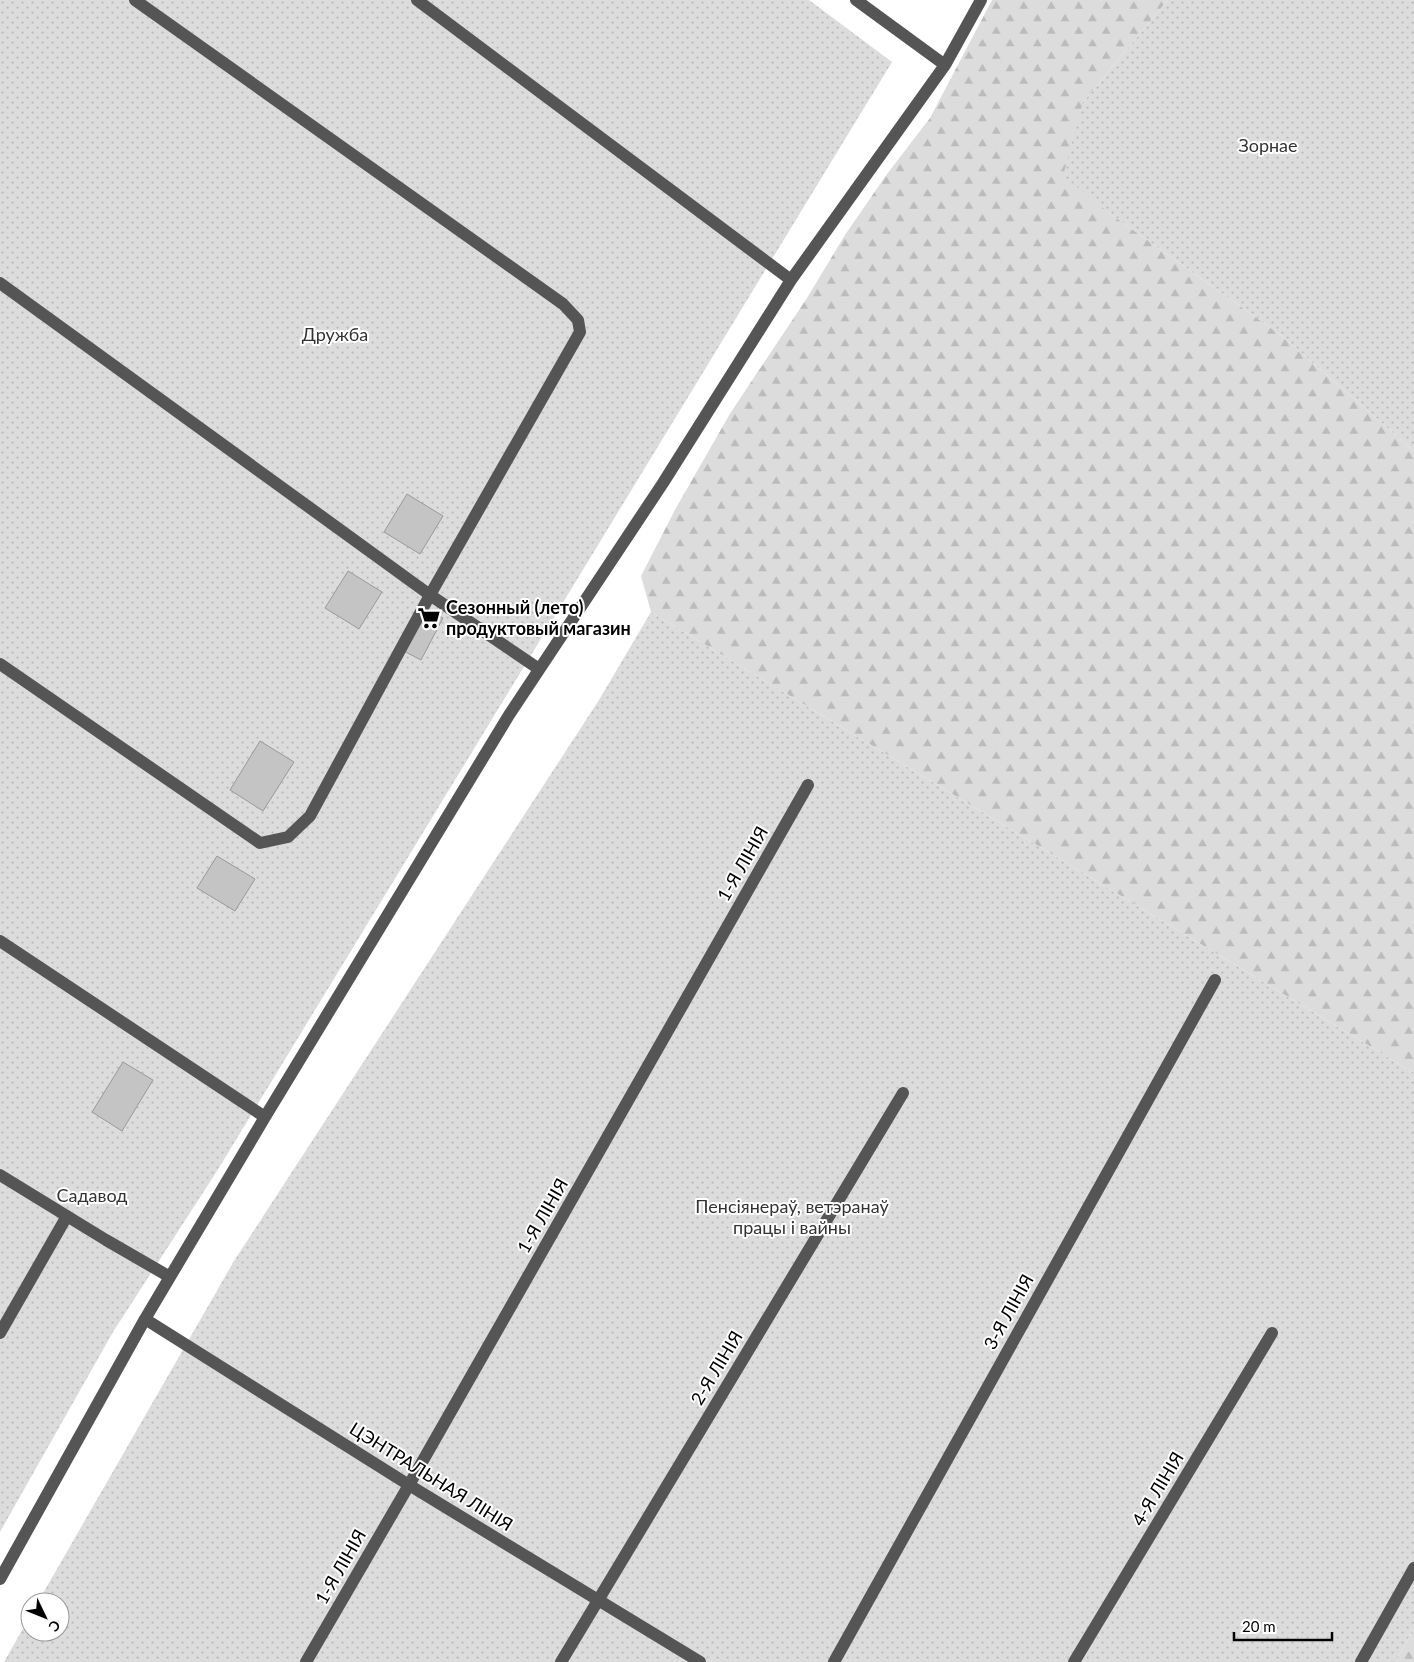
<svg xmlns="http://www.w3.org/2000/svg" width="1414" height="1662" font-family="Lato,sans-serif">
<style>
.forest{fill:url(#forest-firs)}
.garden{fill:url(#garden-dots)}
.building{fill:#c4c4c4;stroke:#999}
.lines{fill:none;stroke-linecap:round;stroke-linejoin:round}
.minor{stroke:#555;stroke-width:12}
.labels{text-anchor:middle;stroke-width:4;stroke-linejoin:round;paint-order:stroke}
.park-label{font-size:18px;fill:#333;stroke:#fff}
.poi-label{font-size:18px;font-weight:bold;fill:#000;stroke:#fff;text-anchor:start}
.street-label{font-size:18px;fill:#000;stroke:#fff}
</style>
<defs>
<pattern id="forest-firs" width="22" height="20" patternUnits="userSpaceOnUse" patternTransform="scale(1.25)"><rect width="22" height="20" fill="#dcdcdc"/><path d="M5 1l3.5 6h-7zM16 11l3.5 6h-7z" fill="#bbb"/></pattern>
<pattern id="garden-dots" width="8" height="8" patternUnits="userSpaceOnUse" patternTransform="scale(1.25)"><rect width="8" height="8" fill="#dcdcdc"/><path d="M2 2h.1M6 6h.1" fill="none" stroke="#bbb" stroke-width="1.8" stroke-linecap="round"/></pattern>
</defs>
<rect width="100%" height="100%" fill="#fff"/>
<path class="forest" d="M 992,0 L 1168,0 L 1083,102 L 1108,212 L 1282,336 L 1414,451 L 1414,1073 L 651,612 L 641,576 L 676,508 L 731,412 L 807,298 L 845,235 L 887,174 L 930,118 Z
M 1414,1629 L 1414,1662 L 1395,1662 Z"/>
<path class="garden" d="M 0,0 L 809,0 L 892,62 L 217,1171 L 113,1332 L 0,1532 Z
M 1168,0 L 1414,0 L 1414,451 L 1282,336 L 1108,212 L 1063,176 L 1083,102 Z
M 651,612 L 1414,1073 L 1414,1629 L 1395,1662 L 4,1662 L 30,1616 L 30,1632 L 60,1632 L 60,1602 L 38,1602 L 234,1261 L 599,700 Z"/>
<path class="building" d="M 407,494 L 443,516 L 420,554 L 384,532 Z
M 348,571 L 382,592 L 359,629 L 325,608 Z
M 421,606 L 443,618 L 421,660 L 398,648 Z
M 260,741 L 294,762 L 263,811 L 230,790 Z
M 217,856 L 255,879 L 235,911 L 197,888 Z
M 123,1062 L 153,1080 L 122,1131 L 92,1112 Z"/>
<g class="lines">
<path class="minor" d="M 417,0 L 791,280
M 856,0 L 945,65
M 0,283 L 430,595 L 539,669
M 0,664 L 260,843 L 288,837 L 310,816 L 430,595 L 580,332 L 578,320 L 563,304 L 135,0
M 0,941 L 265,1117
M 0,1175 L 106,1240 L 170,1277
M 145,1319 L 409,1485 L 700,1662
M 0,1333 L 67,1216
M 0,1579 L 145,1319 L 265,1117 L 509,715 L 663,483 L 791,280 L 945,65 L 981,0
M 306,1662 L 409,1485 L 808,785
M 561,1662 L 903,1093
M 834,1662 L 1215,980
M 1074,1662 L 1272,1333
M 1361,1662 L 1414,1568"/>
</g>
<defs>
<symbol id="supermarket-bare" viewBox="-9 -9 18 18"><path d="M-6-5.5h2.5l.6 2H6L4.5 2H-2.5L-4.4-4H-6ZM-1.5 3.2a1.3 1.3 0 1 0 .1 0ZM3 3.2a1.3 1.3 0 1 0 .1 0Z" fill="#000" stroke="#fff" stroke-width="2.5" paint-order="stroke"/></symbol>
</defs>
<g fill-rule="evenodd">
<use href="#supermarket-bare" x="413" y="602" width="32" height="32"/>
</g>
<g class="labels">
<g class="park-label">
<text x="1268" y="152">Зорнае</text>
<text x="335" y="341">Дружба</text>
<text x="92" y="1202">Садавод</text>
<text x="792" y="1213">Пенсіянераў, ветэранаў<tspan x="792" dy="21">працы і вайны</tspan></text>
</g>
<g class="poi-label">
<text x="446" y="614">Сезонный (лето)<tspan x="446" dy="21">продуктовый магазин</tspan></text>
</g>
<g class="street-label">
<text transform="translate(743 864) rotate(-60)" y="6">1-Я ЛІНІЯ</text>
<text transform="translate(543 1216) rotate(-60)" y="6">1-Я ЛІНІЯ</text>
<text transform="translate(1009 1312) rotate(-61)" y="6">3-Я ЛІНІЯ</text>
<text transform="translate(717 1368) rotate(-59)" y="6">2-Я ЛІНІЯ</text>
<text transform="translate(431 1477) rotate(32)" y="6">ЦЭНТРАЛЬНАЯ ЛІНІЯ</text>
<text transform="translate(1158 1489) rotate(-59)" y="6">4-Я ЛІНІЯ</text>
<text transform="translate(341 1567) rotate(-60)" y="6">1-Я ЛІНІЯ</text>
</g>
</g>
<g transform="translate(45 1617) rotate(133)"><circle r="24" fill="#ffffff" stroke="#999999"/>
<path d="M0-4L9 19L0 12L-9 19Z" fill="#000000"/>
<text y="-8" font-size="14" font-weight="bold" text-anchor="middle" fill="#000000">С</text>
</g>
<path d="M1234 1632v8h98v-8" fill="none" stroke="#000000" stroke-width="2.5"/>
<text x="1242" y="1632" font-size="15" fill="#000000" stroke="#ffffff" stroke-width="4" paint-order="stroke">20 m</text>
</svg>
